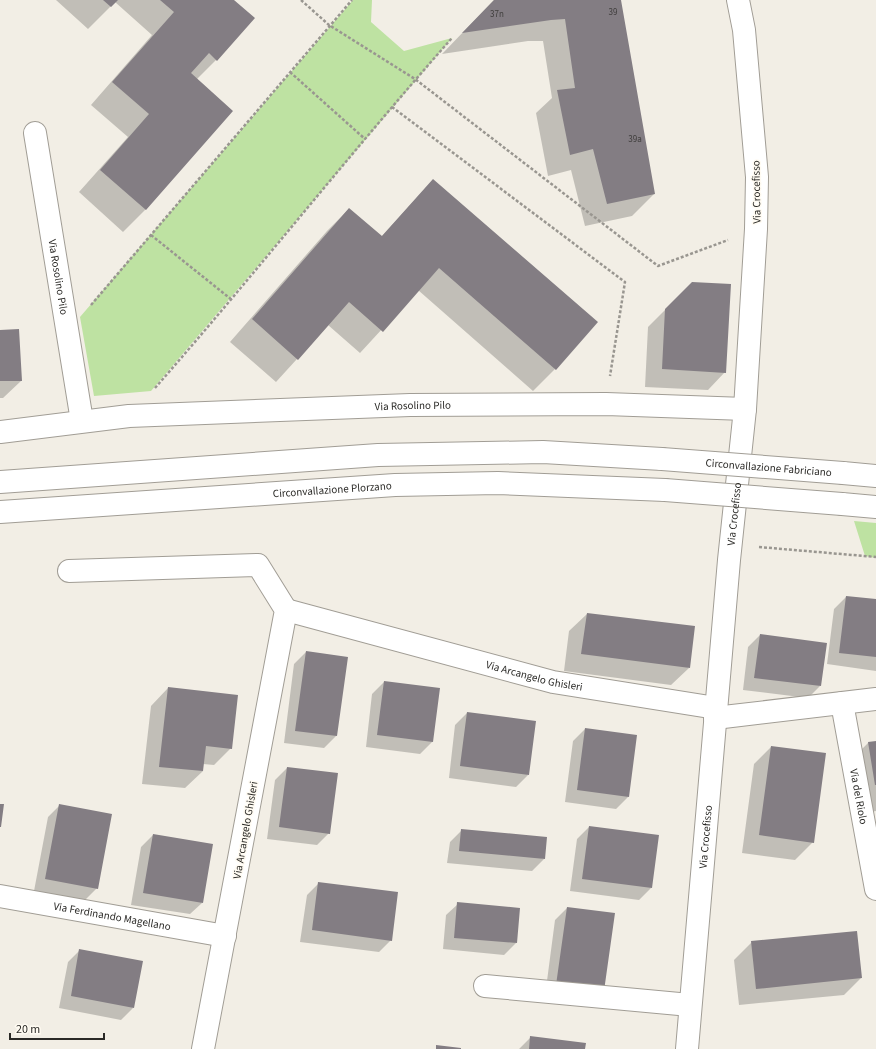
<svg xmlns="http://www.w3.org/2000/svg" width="876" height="1049" font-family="'Source Sans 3',sans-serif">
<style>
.green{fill:#bee2a2}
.shadow{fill:#0003}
.building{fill:#837d83}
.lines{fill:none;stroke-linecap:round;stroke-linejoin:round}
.minor-casing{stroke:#a19d95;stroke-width:24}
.highway-casing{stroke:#a19d95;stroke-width:24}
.path{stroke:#999690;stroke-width:2.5;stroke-dasharray:3 2;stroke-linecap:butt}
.minor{stroke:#fff;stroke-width:22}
.highway{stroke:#fff;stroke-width:22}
.highway-bridge-casing{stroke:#a19d95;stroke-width:24;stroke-linecap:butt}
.highway-bridge{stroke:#fff;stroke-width:22}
.labels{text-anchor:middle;stroke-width:3;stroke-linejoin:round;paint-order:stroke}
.number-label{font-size:9px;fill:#403e3d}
.street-label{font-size:11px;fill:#2a2926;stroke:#fffbf2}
</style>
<rect width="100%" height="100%" fill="#f2eee5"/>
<path class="green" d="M 353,0 L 372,0 L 371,22 L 404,51 L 452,38 L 151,391 L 94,396 L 80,317 Z
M 854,521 L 876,523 L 876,558 L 865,556 Z"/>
<path class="shadow" d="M 56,0 L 233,0 L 216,60 L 196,80 L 232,111 L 145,210 L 123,232 L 79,192 L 128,137 L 91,105 L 152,35 L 115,2 L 88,29 Z
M 494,0 L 620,0 L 654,194 L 632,216 L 585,226 L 571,170 L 548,176 L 536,113 L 552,98 L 543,41 L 528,41 L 442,54 Z
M 433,180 L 555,369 L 533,391 L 418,290 L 360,353 L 328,325 L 276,382 L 230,342 L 327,231 L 349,209 L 381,237 Z
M 692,283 L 725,372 L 708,390 L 645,387 L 648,327 Z
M 0,331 L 21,381 L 3,398 L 0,398 Z
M 846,597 L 876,600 L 876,671 L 827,664 L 834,609 Z
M 587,614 L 689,668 L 671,685 L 564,671 L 569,631 Z
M 760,635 L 820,686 L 808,698 L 743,690 L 748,647 Z
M 306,652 L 336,736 L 324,748 L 284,743 L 294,664 Z
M 384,682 L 439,689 L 432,742 L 420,754 L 366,747 L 372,694 Z
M 168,688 L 231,748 L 214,765 L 203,764 L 203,771 L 185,788 L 142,784 L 151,706 Z
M 467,713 L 528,775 L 516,787 L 449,778 L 455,725 Z
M 585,729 L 628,797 L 616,809 L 565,802 L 573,741 Z
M 876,742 L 876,811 L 866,813 L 856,755 L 868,743 Z
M 771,747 L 813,842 L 795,860 L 742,853 L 754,764 Z
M 287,768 L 329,833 L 317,845 L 267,839 L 275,780 Z
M 60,805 L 97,888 L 85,900 L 34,891 L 48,817 Z
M 589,827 L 651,888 L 639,900 L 570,891 L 577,839 Z
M 462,830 L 544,859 L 532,871 L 447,863 L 450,842 Z
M 153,835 L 202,903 L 190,914 L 131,905 L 141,847 Z
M 319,883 L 391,940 L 379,952 L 300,942 L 307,895 Z
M 458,904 L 516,943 L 504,955 L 443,949 L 446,915 Z
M 567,908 L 614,914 L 545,996 L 555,920 Z
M 752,942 L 861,978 L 844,995 L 739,1005 L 734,960 Z
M 80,950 L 133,1008 L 121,1020 L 59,1008 L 68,962 Z
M 531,1037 L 584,1049 L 519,1049 Z"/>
<path class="building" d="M 103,0 L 118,0 L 111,7 Z
M 160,0 L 234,0 L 255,18 L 217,61 L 209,53 L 191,73 L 233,111 L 146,210 L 100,170 L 149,114 L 112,82 L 174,12 Z
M 494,0 L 621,0 L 655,194 L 607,204 L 593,149 L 570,155 L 557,90 L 575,88 L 565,19 L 551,20 L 462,33 Z
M 433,179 L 598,322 L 556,370 L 439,268 L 383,332 L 349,302 L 298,360 L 252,319 L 349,208 L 382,236 Z
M 692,282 L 731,284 L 726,373 L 662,369 L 665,309 Z
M 19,329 L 22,381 L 0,381 L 0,330 Z
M 846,596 L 876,599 L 876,657 L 839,653 Z
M 587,613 L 695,626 L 690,668 L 581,654 Z
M 760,634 L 827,643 L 821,686 L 754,678 Z
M 306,651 L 348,657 L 337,736 L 295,731 Z
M 384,681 L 440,688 L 433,742 L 377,735 Z
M 168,687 L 238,695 L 232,749 L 206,746 L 203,771 L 159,767 Z
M 467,712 L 536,721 L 529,775 L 460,766 Z
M 585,728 L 637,735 L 629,797 L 577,790 Z
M 876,741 L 876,785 L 875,785 L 868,742 Z
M 771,746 L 826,753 L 814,843 L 759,835 Z
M 287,767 L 338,773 L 330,834 L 279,827 Z
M 0,804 L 4,804 L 1,827 L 0,827 Z
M 59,804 L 112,814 L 98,889 L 45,879 Z
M 589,826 L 659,835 L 652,888 L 582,879 Z
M 461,829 L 547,837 L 545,859 L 459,851 Z
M 153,834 L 213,844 L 203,903 L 143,893 Z
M 318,882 L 398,892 L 392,941 L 312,930 Z
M 457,902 L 520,908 L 517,943 L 454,938 Z
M 567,907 L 615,913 L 604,991 L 556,985 Z
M 857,931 L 862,978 L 756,989 L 751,941 Z
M 79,949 L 143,961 L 134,1008 L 71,996 Z
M 530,1036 L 586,1043 L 585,1049 L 529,1049 Z
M 436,1045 L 461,1048 L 461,1049 L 436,1049 Z"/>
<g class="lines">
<defs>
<g id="minor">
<path id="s1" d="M 35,133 L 82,421"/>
<path id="s2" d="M 0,432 L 129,416 L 410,405 L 606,404 L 745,409"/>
<path d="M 69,571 L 258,565 L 286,610 L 203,1049"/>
<path id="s3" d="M 286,610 L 553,682 L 716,708"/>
<path id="s4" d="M 842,703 L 876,889"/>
<path d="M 715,718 L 876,699"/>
<path id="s5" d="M 0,896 L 225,936"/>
<path d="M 485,986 L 690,1005"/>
<path id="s6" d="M 687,1049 L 729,560 L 745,409 L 756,229 L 757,177 L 744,30 L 738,0"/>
</g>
<g id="highway">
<path d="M 843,473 L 876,476"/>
<path d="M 0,482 L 378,455 L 543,452 L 662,459"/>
<path d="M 842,504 L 876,507"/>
<path id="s7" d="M 0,512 L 395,485 L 498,483 L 665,490"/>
</g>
</defs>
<use href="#minor" class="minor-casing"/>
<use href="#highway" class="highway-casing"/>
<path class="path" d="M 301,0 L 329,25 L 415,79 L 658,266 L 728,240
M 290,72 L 365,139
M 392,107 L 625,282 L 610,376
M 151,235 L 232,300
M 91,305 L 352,0
M 155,388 C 256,273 351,152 452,38
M 759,547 L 876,557"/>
<use href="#minor" class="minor"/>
<use href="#highway" class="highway"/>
<defs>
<g id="highway-bridge">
<path id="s8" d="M 662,459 L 843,473"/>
<path d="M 665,490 L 842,504"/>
</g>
</defs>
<use href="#highway-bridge" class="highway-bridge-casing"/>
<use href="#highway-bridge" class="highway-bridge"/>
</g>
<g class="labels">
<g class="number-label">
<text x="613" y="15">39</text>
<text x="497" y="17">37n</text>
<text x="635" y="142">39a</text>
</g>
<g class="street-label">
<text transform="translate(756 192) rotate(-91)" y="4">Via Crocefisso</text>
<text dy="4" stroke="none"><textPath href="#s1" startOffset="146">Via Rosolino Pilo</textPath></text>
<text dy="4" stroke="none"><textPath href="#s2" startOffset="414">Via Rosolino Pilo</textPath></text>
<text dy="4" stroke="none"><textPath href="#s8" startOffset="107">Circonvallazione Fabriciano</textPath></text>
<text dy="4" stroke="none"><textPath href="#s7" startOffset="333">Circonvallazione Plorzano</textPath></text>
<text dy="4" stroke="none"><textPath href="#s6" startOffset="537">Via Crocefisso</textPath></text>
<text dy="4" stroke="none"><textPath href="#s3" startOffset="257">Via Arcangelo Ghisleri</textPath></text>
<text dy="4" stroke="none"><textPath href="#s4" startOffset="95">Via del Riolo</textPath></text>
<text transform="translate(245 830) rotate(-80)" y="4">Via Arcangelo Ghisleri</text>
<text dy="4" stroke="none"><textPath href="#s6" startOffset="213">Via Crocefisso</textPath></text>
<text dy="4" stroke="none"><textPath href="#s5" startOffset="114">Via Ferdinando Magellano</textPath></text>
</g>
</g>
<path d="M10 1033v6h94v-6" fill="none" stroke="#2a2926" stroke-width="2"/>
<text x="16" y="1033" font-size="12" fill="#2a2926" stroke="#fffbf2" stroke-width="3" paint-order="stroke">20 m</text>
</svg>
